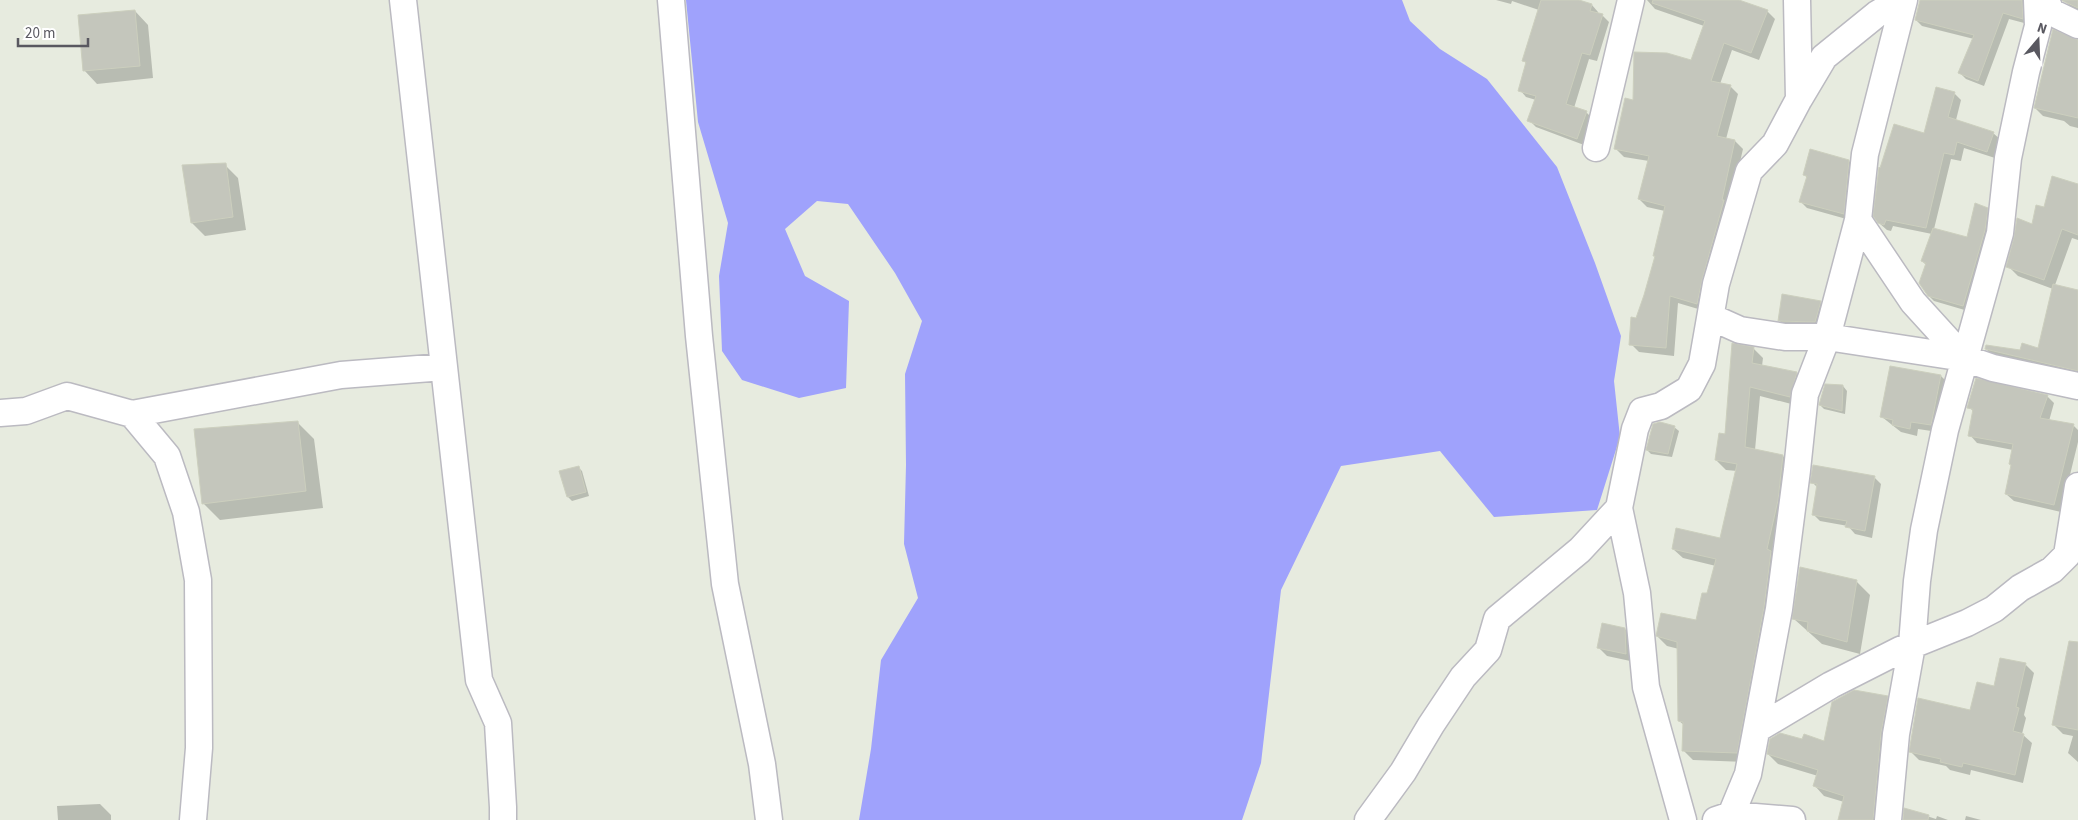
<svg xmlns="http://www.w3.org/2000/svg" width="2078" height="820" font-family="'Source Sans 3',sans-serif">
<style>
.water{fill:#9fa2fc}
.shadow{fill:#0003}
.building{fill:#c4c6bc;stroke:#cccfbe}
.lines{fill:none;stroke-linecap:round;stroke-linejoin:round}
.street-casing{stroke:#bbbac1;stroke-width:29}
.street{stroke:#fff;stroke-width:26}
</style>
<rect width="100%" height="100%" fill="#e7ebdf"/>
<path class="water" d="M 686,0 L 1402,0 L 1410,21 L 1440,49 L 1487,79 L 1557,167 L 1595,263 L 1621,336 L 1614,381 L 1620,437 L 1597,510 L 1494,517 L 1440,451 L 1341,466 L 1281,590 L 1261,763 L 1242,820 L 859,820 L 871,749 L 881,660 L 918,598 L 904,544 L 906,465 L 905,374 L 922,321 L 895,273 L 848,204 L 817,201 L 785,229 L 805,276 L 849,301 L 846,388 L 799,398 L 742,380 L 722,351 L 719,276 L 728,223 L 698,122 Z"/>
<path class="shadow" d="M 1496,0 L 1575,0 L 1592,5 L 1598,12 L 1598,14 L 1602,15 L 1609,22 L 1597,61 L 1589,59 L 1574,108 L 1586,112 L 1593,119 L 1584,145 L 1536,127 L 1529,120 L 1536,100 L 1526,97 L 1520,90 L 1527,64 L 1523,60 L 1539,10 L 1512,1 L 1511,4 Z
M 1647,0 L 1726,0 L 1767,11 L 1775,19 L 1759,60 L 1732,50 L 1720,84 L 1730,86 L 1738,94 L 1726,139 L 1735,141 L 1743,149 L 1705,311 L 1678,303 L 1674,356 L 1639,352 L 1631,344 L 1656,257 L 1654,256 L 1665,211 L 1647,207 L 1639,199 L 1649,161 L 1624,157 L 1616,149 L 1634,101 L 1692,61 L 1704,26 L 1655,9 Z
M 1921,0 L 2027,0 L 2028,24 L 2009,19 L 1984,86 L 1966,79 L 1960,73 L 1974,39 L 1922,26 L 1916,20 Z
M 2064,0 L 2078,0 L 2078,12 L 2073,9 Z
M 135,11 L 148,25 L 153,78 L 97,84 L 84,70 Z
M 2072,40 L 2078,40 L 2078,128 L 2070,126 L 2064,121 L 2043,116 L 2035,108 Z
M 1954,93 L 1961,100 L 1956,120 L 1993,133 L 2001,140 L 1995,158 L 1964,148 L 1961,161 L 1951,159 L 1934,229 L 1968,239 L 1987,209 L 1992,215 L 1968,311 L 1934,301 L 1928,295 L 1926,265 L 1922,261 L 1932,234 L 1893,226 L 1891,231 L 1887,230 L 1879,223 L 1925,135 Z
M 1849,161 L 1856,168 L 1850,220 L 1807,208 L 1801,202 L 1807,178 L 1804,174 Z
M 225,165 L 238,178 L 246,230 L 205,236 L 192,223 Z
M 2078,185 L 2078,240 L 2072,238 L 2055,285 L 2078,291 L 2078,376 L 1994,357 L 1986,349 L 2021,351 L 2039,349 L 2053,289 L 2018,276 L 2008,266 L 2045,208 Z
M 1820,302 L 1829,311 L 1824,330 L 1788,329 L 1779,320 Z
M 1753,348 L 1763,358 L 1762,366 L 1797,373 L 1806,383 L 1799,406 L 1760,396 L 1755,450 L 1783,456 L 1793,466 L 1746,762 L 1693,760 L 1683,750 L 1684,725 L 1679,721 L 1679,649 L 1667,646 L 1658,637 L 1662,614 L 1697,622 L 1707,595 L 1716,566 L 1683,558 L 1673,549 L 1721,540 L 1737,471 L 1726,470 L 1716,460 Z
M 1941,376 L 1948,383 L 1938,432 L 1918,429 L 1917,436 L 1901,432 L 1882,417 Z
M 1843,386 L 1847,391 L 1845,414 L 1824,409 L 1820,405 Z
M 2047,396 L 2054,403 L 2049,421 L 2073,425 L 2078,430 L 2078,442 L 2061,512 L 2014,501 L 2006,494 L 2012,466 L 2013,450 L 1977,443 L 1970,435 L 1974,412 L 1969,407 Z
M 297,422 L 314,439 L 323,508 L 220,520 L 203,503 Z
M 1674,427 L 1679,431 L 1672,457 L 1651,454 L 1647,450 Z
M 578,467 L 582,471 L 589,496 L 572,501 L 568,497 Z
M 1874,477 L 1881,484 L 1872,538 L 1855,534 L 1848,526 L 1820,521 L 1813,514 L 1818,488 L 1812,482 Z
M 1801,569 L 1857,582 L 1870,595 L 1860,654 L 1822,644 L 1794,619 Z
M 1625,629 L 1634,638 L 1635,662 L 1607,656 L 1599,648 Z
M 2025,664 L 2034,673 L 2024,715 L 2026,718 L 2022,734 L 2032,743 L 2023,783 L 1971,770 L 1970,775 L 1950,770 L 1946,766 L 1919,760 L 1911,752 L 1971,712 L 1995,688 Z
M 2078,678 L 2078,762 L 2068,753 L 2073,736 L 2063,734 L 2054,725 Z
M 1887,697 L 1897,706 L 1883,820 L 1840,820 L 1844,802 L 1824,796 L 1815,786 L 1818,776 L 1778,764 L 1768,754 L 1803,741 L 1825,742 Z
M 100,804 L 111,815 L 111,820 L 58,820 L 57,806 Z
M 1905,809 L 1936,819 L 1937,816 L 1948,820 L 1903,820 Z
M 1966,816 L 1981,820 L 1965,820 Z"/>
<path class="building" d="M 1541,0 L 1579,0 L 1592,4 L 1590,11 L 1603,14 L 1590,55 L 1582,53 L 1566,104 L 1587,111 L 1577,139 L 1527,121 L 1536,96 L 1518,91 L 1526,62 L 1522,61 Z
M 1653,0 L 1739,0 L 1768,10 L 1751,53 L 1724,43 L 1711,81 L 1731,85 L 1717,136 L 1735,140 L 1722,200 L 1724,200 L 1702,280 L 1697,304 L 1670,296 L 1666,348 L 1629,345 L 1631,317 L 1636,318 L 1644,295 L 1655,256 L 1653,256 L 1665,206 L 1638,199 L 1649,156 L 1614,149 L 1625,98 L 1633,100 L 1634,52 L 1667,53 L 1691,60 L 1705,21 L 1652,3 Z
M 1920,0 L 2022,0 L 2023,19 L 2003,13 L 1978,81 L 1958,73 L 1974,35 L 1915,20 Z
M 2062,0 L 2078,0 L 2078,8 L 2063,1 Z
M 135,10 L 140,66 L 83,71 L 78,15 Z
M 2053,29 L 2078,40 L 2078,118 L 2034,108 Z
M 1936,87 L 1955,92 L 1948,117 L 1994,132 L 1987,152 L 1957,142 L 1954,155 L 1944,153 L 1926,228 L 1886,220 L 1884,225 L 1878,223 L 1873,216 L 1879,167 L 1880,168 L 1894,124 L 1924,133 Z
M 1810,149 L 1849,160 L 1844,214 L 1799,202 L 1807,176 L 1803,175 Z
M 226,163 L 233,217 L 191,223 L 182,165 Z
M 2052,176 L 2078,184 L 2078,235 L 2062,229 L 2044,280 L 2006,267 L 2014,237 L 2017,218 L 2032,224 L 2036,205 L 2044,207 Z
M 1975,203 L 1988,208 L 1985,230 L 1963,306 L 1928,296 L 1919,283 L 1926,263 L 1921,261 L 1933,228 L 1967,237 Z
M 2053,284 L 2078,290 L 2078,371 L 1985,349 L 1986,345 L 2020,350 L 2022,343 L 2038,348 Z
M 1782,294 L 1821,301 L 1815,322 L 1778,321 Z
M 1732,343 L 1754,347 L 1752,363 L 1797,372 L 1790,397 L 1750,387 L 1745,447 L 1783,455 L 1778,500 L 1767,549 L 1771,551 L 1764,607 L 1737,753 L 1682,751 L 1683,722 L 1678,721 L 1677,642 L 1656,636 L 1661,613 L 1696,620 L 1702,593 L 1707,593 L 1716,559 L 1672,549 L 1676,528 L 1720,538 L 1737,464 L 1715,460 L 1719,433 L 1725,434 Z
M 1890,366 L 1941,375 L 1931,425 L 1911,422 L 1910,429 L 1892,425 L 1893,420 L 1880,417 Z
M 1976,378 L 2048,395 L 2040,418 L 2074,424 L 2054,505 L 2005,494 L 2011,465 L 2009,464 L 2013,444 L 1968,436 L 1973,409 L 1967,408 Z
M 1825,384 L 1843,385 L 1842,411 L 1819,405 Z
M 298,421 L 306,491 L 202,504 L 194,429 Z
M 1660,422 L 1675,426 L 1668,454 L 1646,450 L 1653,424 Z
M 1813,465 L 1875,476 L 1865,531 L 1845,527 L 1847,521 L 1812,515 L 1817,484 L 1810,483 Z
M 579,466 L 586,492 L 567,497 L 559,471 Z
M 1800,567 L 1857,580 L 1847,642 L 1807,631 L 1808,622 L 1792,619 Z
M 1602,623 L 1625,628 L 1626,654 L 1597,648 Z
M 2069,641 L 2078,642 L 2078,730 L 2052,725 Z
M 2000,658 L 2026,663 L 2016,707 L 2019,708 L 2013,731 L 2024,734 L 2015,775 L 1963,763 L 1962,767 L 1940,762 L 1941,759 L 1909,752 L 1918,698 L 1970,710 L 1977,682 L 1994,686 Z
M 1854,690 L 1888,696 L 1881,733 L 1873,820 L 1838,820 L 1844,796 L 1813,786 L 1818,770 L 1767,754 L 1770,739 L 1780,733 L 1802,739 L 1804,734 L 1824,741 L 1832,702 Z
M 1904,808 L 1929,815 L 1928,820 L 1903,820 Z"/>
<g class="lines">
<defs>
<path id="street" d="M 403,0 L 479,680 L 498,723 L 503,807 L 503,820
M 671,0 L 699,336 L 725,584 L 762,764 L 769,820
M 1904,0 L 1865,154 L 1858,220 L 1827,337 L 1964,358 L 1993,368 L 2078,386
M 2046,0 L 2051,12 L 2078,25
M 1799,99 L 1824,57 L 1877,14 L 1901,0
M 1596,148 L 1631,0
M 1858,220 L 1913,302 L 1964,358
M 1711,317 L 1740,330 L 1785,337 L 1827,337 L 1805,394 L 1797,470 L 1779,609 L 1748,774 L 1731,815 L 1716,820
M 0,413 L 26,411 L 67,396 L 132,414 L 167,456 L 186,512 L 198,580 L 199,748 L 193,820
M 132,414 L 341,375 L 444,367
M 1619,508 L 1637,593 L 1646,687 L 1683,820
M 1757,729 L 1831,685 L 1900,650 L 1967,623 L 1994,609 L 2020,588 L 2052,570 L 2067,555 L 2078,486
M 1731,815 L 1792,820
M 1368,820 L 1403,772 L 1431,725 L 1463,677 L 1488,650 L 1497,619 L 1580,550 L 1619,508 L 1635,429 L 1642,411 L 1661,406 L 1689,389 L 1702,364 L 1716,284 L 1749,171 L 1775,144 L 1799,99 L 1797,0
M 1888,820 L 1896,734 L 1912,645 L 1917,581 L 1924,530 L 1945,430 L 2000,233 L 2008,158 L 2026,72 L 2038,26 L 2037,0"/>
</defs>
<use href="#street" class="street-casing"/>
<use href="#street" class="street"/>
</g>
<g transform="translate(2038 40) rotate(19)" stroke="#ffffff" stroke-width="4" paint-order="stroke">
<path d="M0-4L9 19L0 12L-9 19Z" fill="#595860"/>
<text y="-8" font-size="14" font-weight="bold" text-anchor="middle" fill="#595860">N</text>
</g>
<path d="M18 38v8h70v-8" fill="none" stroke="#595860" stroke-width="2.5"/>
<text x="25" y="38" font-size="15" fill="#595860" stroke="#ffffff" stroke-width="4" paint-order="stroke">20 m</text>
</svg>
